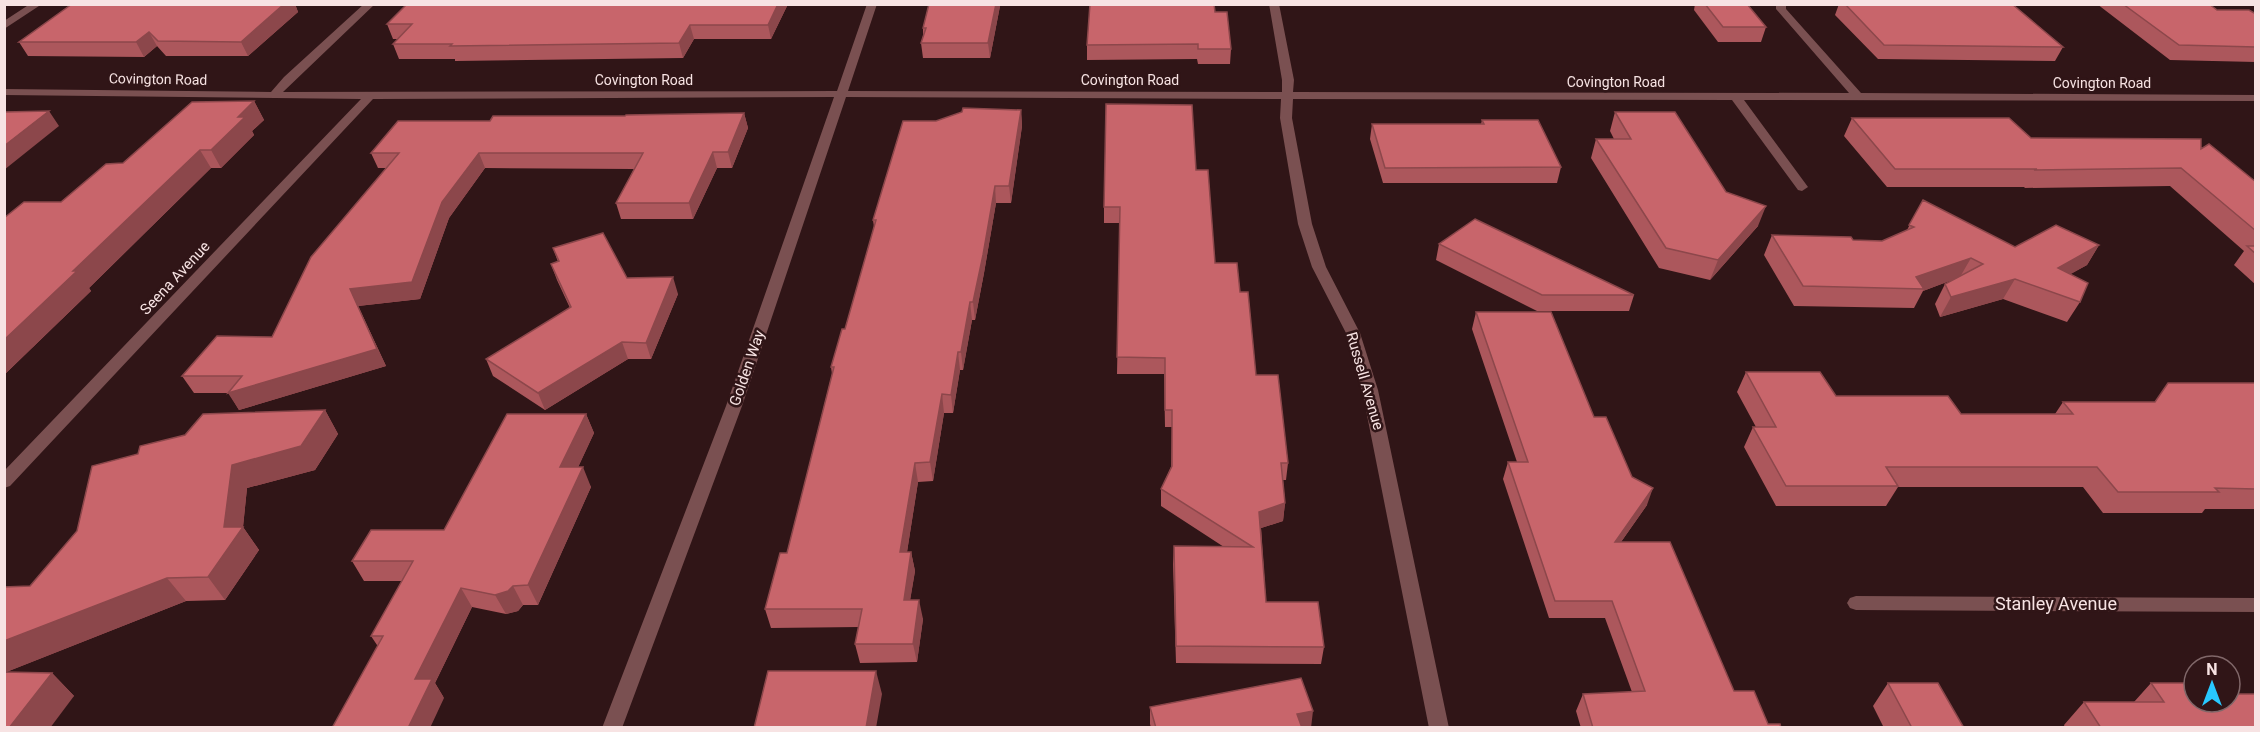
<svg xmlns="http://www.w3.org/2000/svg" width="2260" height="732" font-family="Roboto,sans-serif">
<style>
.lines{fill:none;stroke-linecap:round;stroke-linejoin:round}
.street{fill:#7a5051;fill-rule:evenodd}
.wall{fill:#ac575c}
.shaded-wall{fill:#8c474b}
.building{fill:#c8656b;stroke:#8c474b;stroke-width:1.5}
.labels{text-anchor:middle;stroke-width:5;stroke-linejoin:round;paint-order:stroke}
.far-street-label{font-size:14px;fill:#f7e3e3;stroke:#301517}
.street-label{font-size:15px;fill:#f7e3e3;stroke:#301517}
.near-street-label{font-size:18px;fill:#f7e3e3;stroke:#301517}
</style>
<rect width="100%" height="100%" fill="#301517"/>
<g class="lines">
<path class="street" d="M 30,4 L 42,4 L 4,29 L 4,21 Z
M 364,4 L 375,4 L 283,92 L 837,91 L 867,4 L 877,4 L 848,91 L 1282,92 L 1282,80 L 1269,4 L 1279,4 L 1294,80 L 1293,92 L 1849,93 L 1776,9 L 1776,4 L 1786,4 L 1786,9 L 1861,93 L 2256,95 L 2256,101 L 1744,100 L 1808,187 L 1802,191 L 1798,190 L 1732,100 L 1293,99 L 1292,118 L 1312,224 L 1326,267 L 1360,333 L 1378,390 L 1449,728 L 1429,728 L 1362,390 L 1346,333 L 1312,267 L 1298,224 L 1280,118 L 1281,99 L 846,97 L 742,406 L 622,728 L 602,728 L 726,406 L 834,97 L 373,99 L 10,486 L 4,488 L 4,471 L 361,99 L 4,95 L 4,89 L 271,92 L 284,77 Z
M 1856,596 L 2256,598 L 2256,612 L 1856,610 L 1850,608 L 1847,603 L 1850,598 Z"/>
</g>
<path class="wall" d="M 72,4 L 295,4 L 298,12 L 248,56 L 166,56 L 157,46 L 144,57 L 28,56 L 19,42 Z
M 407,4 L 788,4 L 771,39 L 694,39 L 683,58 L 455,61 L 455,59 L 399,59 L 393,44 L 398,39 L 393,39 L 387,24 Z
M 1695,4 L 1747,4 L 1766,27 L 1761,42 L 1718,42 L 1694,10 Z
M 1839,4 L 2012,4 L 2063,47 L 2055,61 L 1878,59 L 1835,15 Z
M 2097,4 L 2209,4 L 2217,10 L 2256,14 L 2256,62 L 2170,60 Z
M 1000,6 L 990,58 L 923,58 L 921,43 L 923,36 L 923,28 Z
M 1215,12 L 1231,49 L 1230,64 L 1198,64 L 1197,59 L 1087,60 L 1087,45 Z
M 254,101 L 264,120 L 252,131 L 254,135 L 221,168 L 211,168 L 89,288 L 91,291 L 4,375 L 61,202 L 123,163 Z
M 1021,110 L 1022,126 L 1011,203 L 996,203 L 984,273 L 975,320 L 972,320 L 963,370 L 960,370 L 953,413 L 944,413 L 933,481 L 918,482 L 907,552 L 911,552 L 915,571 L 910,600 L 923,619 L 917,662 L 860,663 L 855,644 L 859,627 L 771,628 L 765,609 L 787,553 L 832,374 L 831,367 L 845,329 L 874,227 L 873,220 L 936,121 Z
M 1615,112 L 1726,192 L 1758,226 L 1710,280 L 1659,268 L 1591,158 L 1596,139 L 1614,139 L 1610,131 Z
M 744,113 L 748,128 L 732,168 L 717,168 L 693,219 L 621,219 L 616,203 L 634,169 L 485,168 L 449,218 L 420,299 L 358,306 L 386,366 L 239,410 L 229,393 L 194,393 L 182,376 L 272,337 L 386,168 L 378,168 L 371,153 L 490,121 Z
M 1852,118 L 2031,138 L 2201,149 L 2256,182 L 2256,285 L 2234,265 L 2244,251 L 2170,186 L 2024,188 L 2025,187 L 1887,187 L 1844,136 Z
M 1482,120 L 1561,167 L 1557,183 L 1383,183 L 1370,139 L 1372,124 L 1481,124 Z
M 1196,170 L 1215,263 L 1240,292 L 1256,375 L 1288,463 L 1286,480 L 1283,480 L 1285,503 L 1283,521 L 1261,528 L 1266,602 L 1324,647 L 1321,664 L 1176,663 L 1173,564 L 1174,546 L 1224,547 L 1161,506 L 1161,489 L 1171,467 L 1172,427 L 1165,427 L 1164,374 L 1117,374 L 1120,223 L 1104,223 L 1104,207 Z
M 1923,200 L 2015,247 L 2099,245 L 2087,265 L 2070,274 L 2080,302 L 2067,322 L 2003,299 L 1940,317 L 1935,304 L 1945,284 L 1952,280 L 1923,291 L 1914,308 L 1794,306 L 1764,255 L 1772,235 L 1853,240 L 1882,241 L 1907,230 Z
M 1439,244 L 1634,295 L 1629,311 L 1537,311 L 1436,260 Z
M 553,248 L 627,278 L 678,294 L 651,359 L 628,359 L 545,410 L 493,376 L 486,359 L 570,308 L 557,280 L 551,264 L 558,262 Z
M 1476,312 L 1594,417 L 1632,477 L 1647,505 L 1621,542 L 1734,691 L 1768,724 L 1781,728 L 1581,728 L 1576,711 L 1583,694 L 1632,692 L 1605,618 L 1549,618 L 1503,479 L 1508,462 L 1517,462 L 1472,329 Z
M 1746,372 L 1836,396 L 1961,414 L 2055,414 L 2063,402 L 2155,402 L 2256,383 L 2256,509 L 2205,509 L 2202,513 L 2103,513 L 2083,487 L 1898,487 L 1886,506 L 1776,506 L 1744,447 L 1753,427 L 1756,427 L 1737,392 Z
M 325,410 L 338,434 L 315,470 L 247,488 L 243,527 L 259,550 L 225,600 L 186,601 L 6,672 L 52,673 L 74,696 L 4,728 L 4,587 L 30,586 L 77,531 L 138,454 Z
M 586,414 L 594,433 L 578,467 L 591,487 L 538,605 L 523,605 L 518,611 L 506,614 L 472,607 L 435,683 L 444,698 L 377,645 L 371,636 L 402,581 L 364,581 L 352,561 L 444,530 Z
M 1888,683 L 1964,728 L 1884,728 L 1873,706 Z
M 2151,683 L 2256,728 L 2065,728 L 2064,725 L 2084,702 L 2134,702 Z
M 1150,707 L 1311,728 L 1151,728 L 1150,724 Z"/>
<path class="shaded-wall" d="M 284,4 L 295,4 L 298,12 L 248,56 L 241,42 Z
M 778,4 L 788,4 L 771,39 L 768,25 Z
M 996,4 L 1000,4 L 1000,6 L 990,58 L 988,43 Z
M 690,25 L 694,39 L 683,58 L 679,43 Z
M 149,32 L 157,46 L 144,57 L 136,42 Z
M 254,101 L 264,120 L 252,131 L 254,135 L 221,168 L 211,150 L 238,117 Z
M 1021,110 L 1022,126 L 1011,203 L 1009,186 Z
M 49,111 L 59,126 L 4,170 L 4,146 Z
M 744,113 L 748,128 L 732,168 L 728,152 Z
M 200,150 L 211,168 L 89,288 L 91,291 L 4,375 L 4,340 L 73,271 Z
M 713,152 L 717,168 L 693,219 L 689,203 Z
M 479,153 L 485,168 L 449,218 L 420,299 L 358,306 L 386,366 L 239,410 L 228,393 L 350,289 L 442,202 Z
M 995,186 L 996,203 L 984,273 L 975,320 L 973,302 Z
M 1766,206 L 1758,226 L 1710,280 L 1718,260 Z
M 2099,245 L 2087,265 L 2046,288 L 2058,268 Z
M 1971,258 L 1960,277 L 1923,291 L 1924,289 L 1916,277 Z
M 673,277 L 678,294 L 651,359 L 646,343 Z
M 2015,279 L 2003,299 L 1940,317 L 1951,297 Z
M 970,302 L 972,320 L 963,370 L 961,352 Z
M 622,342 L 628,359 L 545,410 L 538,393 Z
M 958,352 L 960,370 L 953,413 L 951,395 Z
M 942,394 L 944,413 L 933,481 L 930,462 Z
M 325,410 L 338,434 L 315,470 L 247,488 L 243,527 L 259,550 L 225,600 L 208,577 L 232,465 Z
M 586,414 L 594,433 L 569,487 L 560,467 Z
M 915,463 L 918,482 L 904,571 L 900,552 Z
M 583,467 L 591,487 L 538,605 L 528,585 Z
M 1653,488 L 1647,505 L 1609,559 L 1615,542 Z
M 1285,503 L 1283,521 L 1258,529 L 1259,512 Z
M 911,552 L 915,571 L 907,619 L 904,600 Z
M 167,578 L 186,601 L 4,673 L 4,641 Z
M 513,586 L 523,605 L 518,611 L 506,614 L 495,595 Z
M 461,588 L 472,607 L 435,683 L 444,698 L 430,728 L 408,728 L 415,679 Z
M 919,600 L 923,619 L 917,662 L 913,644 Z
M 876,671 L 882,694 L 876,728 L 866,728 Z
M 52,673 L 74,696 L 50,728 L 9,728 Z
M 1313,711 L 1311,728 L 1295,728 L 1297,714 Z"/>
<path class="building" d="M 72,4 L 284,4 L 241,42 L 158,41 L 149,32 L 136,42 L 19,42 Z
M 407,4 L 778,4 L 768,25 L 690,25 L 679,43 L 450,46 L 452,44 L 393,44 L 412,24 L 387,24 Z
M 929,4 L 996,4 L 988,43 L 921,43 L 926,28 L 923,28 Z
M 1090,4 L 1214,4 L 1215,12 L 1227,12 L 1231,49 L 1198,49 L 1198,44 L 1087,45 Z
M 1705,4 L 1747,4 L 1766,27 L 1723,27 Z
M 1845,4 L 2012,4 L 2063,47 L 1884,45 Z
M 2123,4 L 2209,4 L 2217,10 L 2249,10 L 2256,14 L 2256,47 L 2179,45 Z
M 254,101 L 238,117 L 245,117 L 211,150 L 200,150 L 73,271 L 77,271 L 4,340 L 4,218 L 24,202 L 61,202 L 106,164 L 123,163 L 192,102 Z
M 1106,104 L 1192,105 L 1196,170 L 1208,170 L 1215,263 L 1237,263 L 1240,292 L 1248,292 L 1256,375 L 1278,375 L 1288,463 L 1281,463 L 1285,503 L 1259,512 L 1266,602 L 1318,602 L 1324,647 L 1176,646 L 1174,546 L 1253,547 L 1161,489 L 1172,466 L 1172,410 L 1165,410 L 1165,358 L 1117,357 L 1120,207 L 1104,207 Z
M 963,108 L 1021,110 L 1009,186 L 995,186 L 983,255 L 973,302 L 970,302 L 961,352 L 958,352 L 951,395 L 942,394 L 930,462 L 915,463 L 900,552 L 911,552 L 904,600 L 919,600 L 913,644 L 855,644 L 862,609 L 765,609 L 780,553 L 787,553 L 834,367 L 831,367 L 842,329 L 845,329 L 876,220 L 873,220 L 903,121 L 936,121 L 962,112 Z
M 49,111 L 4,146 L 4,112 Z
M 1615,112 L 1675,112 L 1726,192 L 1766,206 L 1718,260 L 1666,248 L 1596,139 L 1631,139 Z
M 744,113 L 728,152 L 713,152 L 689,203 L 616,203 L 643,153 L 479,153 L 442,202 L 412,282 L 350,289 L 377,349 L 228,393 L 242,376 L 182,376 L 217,336 L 272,337 L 311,257 L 399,153 L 371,153 L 398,121 L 490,121 L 493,116 L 625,116 L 626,115 Z
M 1852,118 L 2009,118 L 2031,138 L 2201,139 L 2201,149 L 2209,144 L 2256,182 L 2256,231 L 2181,168 L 2034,170 L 2037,169 L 1895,169 Z
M 1482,120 L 1538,120 L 1561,167 L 1385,168 L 1372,124 L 1484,124 Z
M 1923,200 L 2015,247 L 2056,225 L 2099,245 L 2058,268 L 2088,283 L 2080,302 L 2015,279 L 1951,297 L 1945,284 L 1983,264 L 1971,258 L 1916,277 L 1924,289 L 1803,286 L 1772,235 L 1851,237 L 1853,240 L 1882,241 L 1914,227 L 1909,225 Z
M 1475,219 L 1634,295 L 1542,295 L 1439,244 Z
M 603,233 L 627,278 L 673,277 L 646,343 L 622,342 L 538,393 L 486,359 L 571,307 L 551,264 L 559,261 L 553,248 Z
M 2247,246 L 2256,246 L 2256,254 Z
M 1476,312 L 1551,312 L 1594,417 L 1606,417 L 1632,477 L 1653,488 L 1615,542 L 1670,542 L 1734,691 L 1754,691 L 1768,724 L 1780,724 L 1781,728 L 1593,728 L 1583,694 L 1645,691 L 1612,601 L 1555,601 L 1508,462 L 1528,462 Z
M 1746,372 L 1820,372 L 1836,396 L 1948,396 L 1961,414 L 2073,414 L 2063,402 L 2155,402 L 2168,383 L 2256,383 L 2256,489 L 2215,488 L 2219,492 L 2118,492 L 2097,467 L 1886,467 L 1898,486 L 1786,486 L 1753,427 L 1776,427 Z
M 325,410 L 301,446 L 232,465 L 224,527 L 243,527 L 208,577 L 167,578 L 4,641 L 4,587 L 30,586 L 77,531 L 92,466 L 138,454 L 140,446 L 185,435 L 203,414 Z
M 507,414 L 586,414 L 560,467 L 583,467 L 528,585 L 513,586 L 508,591 L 495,595 L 461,588 L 415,679 L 432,679 L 408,728 L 332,728 L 383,636 L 371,636 L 413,561 L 352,561 L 371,530 L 444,530 Z
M 768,671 L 876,671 L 866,728 L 754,728 Z
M 4,672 L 52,673 L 9,728 L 4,728 Z
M 1301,678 L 1313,711 L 1297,714 L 1302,728 L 1156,728 L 1150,707 Z
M 1888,683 L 1938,683 L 1964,728 L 1912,728 Z
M 2151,683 L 2194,683 L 2194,702 L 2230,702 L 2230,694 L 2256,694 L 2256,728 L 2101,728 L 2084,702 L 2164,702 Z"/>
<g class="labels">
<g class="far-street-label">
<text transform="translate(158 79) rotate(1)" y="5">Covington Road</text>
<text x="644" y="85">Covington Road</text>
<text x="1130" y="85">Covington Road</text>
<text x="1616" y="87">Covington Road</text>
<text x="2102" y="88">Covington Road</text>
</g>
<g class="street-label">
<text transform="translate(175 278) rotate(-47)" y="5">Seena Avenue</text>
<text transform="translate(747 368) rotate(-71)" y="5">Golden Way</text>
<text transform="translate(1365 381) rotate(74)" y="5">Russell Avenue</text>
</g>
<g class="near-street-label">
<text x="2056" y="610">Stanley Avenue</text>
</g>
</g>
<rect width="2260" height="732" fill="none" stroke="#f7e3e3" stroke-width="12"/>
<g transform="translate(2212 684)"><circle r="28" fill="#301517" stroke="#806769" stroke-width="1.5"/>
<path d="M0-4.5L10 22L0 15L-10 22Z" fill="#28c8ff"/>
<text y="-9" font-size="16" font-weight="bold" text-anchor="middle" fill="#f7e3e3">N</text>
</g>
</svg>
